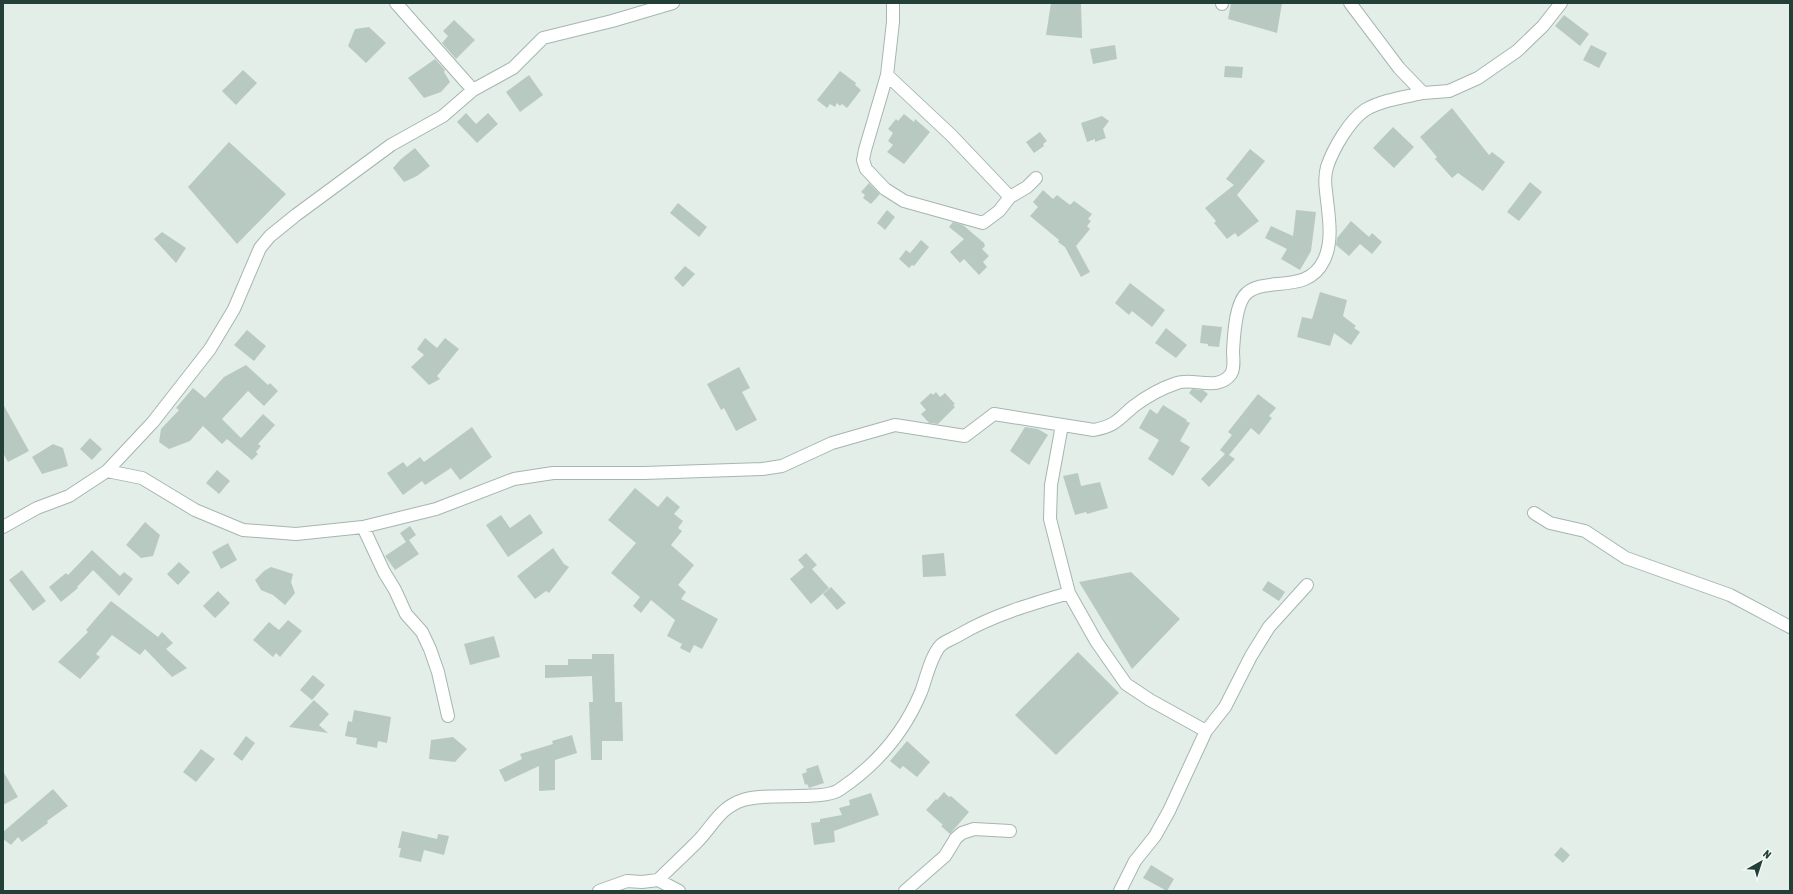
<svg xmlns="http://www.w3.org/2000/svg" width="1793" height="894" font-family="'Asap Condensed',sans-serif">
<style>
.building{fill:#b8c9c2}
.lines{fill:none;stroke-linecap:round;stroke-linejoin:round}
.minor-casing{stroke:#a5b6b0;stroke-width:14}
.minor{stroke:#fff;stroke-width:12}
</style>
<rect width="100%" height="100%" fill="#e3eee9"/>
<path class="building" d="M 1051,3 L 1081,3 L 1082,38 L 1046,35 Z
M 1231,3 L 1282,3 L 1277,33 L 1228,19 Z
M 1564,15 L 1589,34 L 1580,46 L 1555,26 Z
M 454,20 L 475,40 L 456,59 L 442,43 L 448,36 L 443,31 Z
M 369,27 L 386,43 L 366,63 L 348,46 L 355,29 Z
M 1115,45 L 1117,59 L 1093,64 L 1090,49 Z
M 1591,45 L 1607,53 L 1599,68 L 1583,60 Z
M 435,59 L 445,70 L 444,72 L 450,82 L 441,92 L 424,98 L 408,78 Z
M 1225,66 L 1243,67 L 1242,78 L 1224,77 Z
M 243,70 L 257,83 L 236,105 L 222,91 Z
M 840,71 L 856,83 L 855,85 L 861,90 L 847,108 L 842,104 L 840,106 L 837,103 L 835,107 L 830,104 L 827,108 L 817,100 Z
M 529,75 L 543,95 L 520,112 L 506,92 Z
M 1452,108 L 1489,155 L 1492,152 L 1505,162 L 1483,191 L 1458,173 L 1452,178 L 1435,159 L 1437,157 L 1420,137 Z
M 466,113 L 476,124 L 488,113 L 498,124 L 477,143 L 457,122 Z
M 904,114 L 914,122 L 915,119 L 930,132 L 904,164 L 887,152 L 893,145 L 888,141 L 893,133 L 888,129 L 896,119 L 898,121 Z
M 1102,116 L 1109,121 L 1103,129 L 1106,138 L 1095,142 L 1095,139 L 1087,142 L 1081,123 Z
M 1393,127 L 1414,147 L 1394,168 L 1373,148 Z
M 1040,132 L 1047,141 L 1043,144 L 1044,146 L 1034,153 L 1026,142 Z
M 229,142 L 286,194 L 237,244 L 188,187 Z
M 415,148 L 430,166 L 417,176 L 404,182 L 393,168 L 401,159 Z
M 1250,149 L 1265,161 L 1237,195 L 1259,221 L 1238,237 L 1235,233 L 1227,239 L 1214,223 L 1216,221 L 1205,208 L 1234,185 L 1226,179 Z
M 1530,182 L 1542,192 L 1519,221 L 1507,212 Z
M 869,183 L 880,194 L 871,204 L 863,198 L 865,195 L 861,192 Z
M 1043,190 L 1053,199 L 1057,195 L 1070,205 L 1074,201 L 1092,214 L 1088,219 L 1091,221 L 1087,226 L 1090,229 L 1076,246 L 1090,272 L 1081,277 L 1065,247 L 1058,242 L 1059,240 L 1030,216 L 1038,207 L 1033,202 Z
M 678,203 L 707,227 L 699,237 L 670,213 Z
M 887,210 L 895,217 L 885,230 L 877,223 Z
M 1296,210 L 1316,212 L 1311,251 L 1300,270 L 1281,259 L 1287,249 L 1265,238 L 1271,226 L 1293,236 Z
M 1351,221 L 1369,237 L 1372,233 L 1382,242 L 1372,254 L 1360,244 L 1349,256 L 1336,245 L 1337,238 Z
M 953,222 L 963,225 L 984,243 L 985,246 L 982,249 L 989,256 L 983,262 L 987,267 L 979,275 L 964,259 L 960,263 L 950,252 L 964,239 L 949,227 Z
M 162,232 L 186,248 L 176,263 L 154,239 Z
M 921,240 L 929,247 L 914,266 L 912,265 L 909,268 L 899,259 L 906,250 L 910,253 Z
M 685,266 L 695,274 L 683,287 L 674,278 Z
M 1130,283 L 1165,310 L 1152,327 L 1132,311 L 1129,315 L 1115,303 Z
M 1320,292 L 1347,300 L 1343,316 L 1356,326 L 1354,328 L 1360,332 L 1351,345 L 1334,333 L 1330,346 L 1297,337 L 1302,317 L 1312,319 Z
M 1202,325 L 1222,327 L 1219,347 L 1208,346 L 1208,344 L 1200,343 Z
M 1166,328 L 1187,345 L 1176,358 L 1155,343 Z
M 247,330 L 266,346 L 254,361 L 234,345 Z
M 425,338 L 437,348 L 445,338 L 459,349 L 437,376 L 440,379 L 429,385 L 411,367 L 424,355 L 417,349 Z
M 246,365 L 268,385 L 270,383 L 278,391 L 264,406 L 248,391 L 222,419 L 241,438 L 263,414 L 275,425 L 258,444 L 261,446 L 256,452 L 258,454 L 252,460 L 227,439 L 222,444 L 203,426 L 190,441 L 169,449 L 159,442 L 161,429 L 179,410 L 176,408 L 193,388 L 205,398 L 224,377 Z
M 739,367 L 750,388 L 742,392 L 757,420 L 736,431 L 724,408 L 721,410 L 707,384 Z
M 1192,389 L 1203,390 L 1208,394 L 1201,403 L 1189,393 Z
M 936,392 L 940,397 L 945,393 L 955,404 L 953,405 L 955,407 L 938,424 L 929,423 L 921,414 L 926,410 L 920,403 L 931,393 L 933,395 Z
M 1258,394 L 1276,408 L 1269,416 L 1272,418 L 1259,435 L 1251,428 L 1229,455 L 1235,459 L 1209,487 L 1201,479 L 1225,454 L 1220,450 L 1232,435 L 1228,432 Z
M 3,404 L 29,451 L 8,462 L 3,453 Z
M 1163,405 L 1187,420 L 1186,421 L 1190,423 L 1180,441 L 1190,447 L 1173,476 L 1148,459 L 1159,440 L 1139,428 L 1150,409 L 1157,414 Z
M 472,427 L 492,457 L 460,480 L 451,468 L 425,485 L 422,481 L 403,495 L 387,473 L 403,462 L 407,467 L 420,457 L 424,462 Z
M 1025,427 L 1038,429 L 1048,435 L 1029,465 L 1010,451 Z
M 90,438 L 102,449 L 92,460 L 80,449 Z
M 53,444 L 63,448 L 68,466 L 42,474 L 32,457 Z
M 217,470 L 230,481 L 219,494 L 206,483 Z
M 1078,473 L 1081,486 L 1100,482 L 1108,508 L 1087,514 L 1086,512 L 1075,515 L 1063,476 Z
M 635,488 L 658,507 L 667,496 L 680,507 L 674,514 L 683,521 L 678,528 L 682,531 L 671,545 L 694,565 L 678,585 L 686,592 L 681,599 L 718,619 L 702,649 L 694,645 L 690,653 L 680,648 L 682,644 L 667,636 L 675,620 L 651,600 L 641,613 L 633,606 L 640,597 L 611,573 L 636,543 L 608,520 Z
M 530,514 L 543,533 L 508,557 L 486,525 L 501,515 L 510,528 Z
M 145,522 L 160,535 L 153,556 L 141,558 L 126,545 Z
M 410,526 L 416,535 L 409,540 L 419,554 L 395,570 L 385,556 L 406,542 L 400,533 Z
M 228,543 L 237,560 L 221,569 L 212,552 Z
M 553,548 L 564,564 L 569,567 L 549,593 L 546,591 L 535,599 L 517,576 Z
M 92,550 L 120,576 L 124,572 L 133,579 L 119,596 L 93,570 L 77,587 L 78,588 L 61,602 L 49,587 L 66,573 L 68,575 Z
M 806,553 L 817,565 L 812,569 L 829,588 L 811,604 L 790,579 L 804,567 L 798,560 Z
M 944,553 L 946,576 L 923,577 L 922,555 Z
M 179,562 L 190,572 L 178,585 L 167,574 Z
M 271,567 L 293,574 L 291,582 L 295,593 L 285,605 L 273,595 L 261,590 L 255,580 L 264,571 Z
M 22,570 L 46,601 L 33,611 L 9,580 Z
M 1131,572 L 1180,619 L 1132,669 L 1079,582 Z
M 1268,581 L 1285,592 L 1279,601 L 1262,590 Z
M 831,587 L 846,603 L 837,610 L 823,594 Z
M 218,591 L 230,603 L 215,618 L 203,606 Z
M 111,601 L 158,637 L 162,632 L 173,643 L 166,649 L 187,668 L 172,677 L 145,649 L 140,655 L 112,635 L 96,654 L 100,657 L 80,679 L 58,662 L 88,632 L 86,630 Z
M 288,620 L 302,631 L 280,657 L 276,653 L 273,657 L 253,640 L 269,622 L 279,630 Z
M 494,636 L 500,657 L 470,665 L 464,644 Z
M 1078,652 L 1119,693 L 1056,755 L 1015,715 Z
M 592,654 L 614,654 L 615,702 L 622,702 L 623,741 L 602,741 L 602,760 L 591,760 L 589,702 L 593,702 L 592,676 L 545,678 L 545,665 L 568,665 L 568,659 L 592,659 Z
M 313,675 L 325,685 L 312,700 L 300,690 Z
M 314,700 L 329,714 L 319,725 L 328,733 L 289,727 Z
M 354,710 L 391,717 L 387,743 L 378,741 L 377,748 L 356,744 L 357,738 L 345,736 L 348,721 L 352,722 Z
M 572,735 L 577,753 L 555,760 L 555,790 L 539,791 L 539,766 L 505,782 L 499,770 L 522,759 L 520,754 L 553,744 L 552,741 Z
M 246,736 L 255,743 L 242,761 L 233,754 Z
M 453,737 L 467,749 L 455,762 L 429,759 L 431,740 Z
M 907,741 L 930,762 L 917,777 L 903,766 L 900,769 L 890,761 Z
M 201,749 L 215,759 L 196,782 L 183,772 Z
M 818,765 L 824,783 L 809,788 L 807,784 L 805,785 L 802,774 L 807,772 L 806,769 Z
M 3,771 L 18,797 L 3,805 Z
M 53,789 L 68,806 L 47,821 L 48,823 L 22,842 L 18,837 L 11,845 L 3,839 L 3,832 Z
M 944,792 L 949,797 L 951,796 L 969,812 L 950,834 L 941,826 L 943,825 L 926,810 L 936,799 L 937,800 Z
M 871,793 L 879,815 L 834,831 L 835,842 L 814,845 L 811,823 L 820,822 L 820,819 L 842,815 L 839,808 L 850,805 L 849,800 Z
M 402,831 L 437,839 L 438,834 L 449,836 L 444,855 L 424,850 L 421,862 L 399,857 L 401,848 L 398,848 Z
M 1561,847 L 1570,855 L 1563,863 L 1554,855 Z
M 1151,865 L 1174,879 L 1167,891 L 1143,878 Z"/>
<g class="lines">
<defs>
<path id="minor" d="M 396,3 L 473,90
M 893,3 L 893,22 L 887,75 L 865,150 L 863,160 L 866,169 L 885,189 L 904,201 L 983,223 L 999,211 L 1010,197 L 1027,187 L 1036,178
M 1222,3 L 1222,4
M 1350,3 L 1399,68 L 1423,93 L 1449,91 L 1478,78 L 1517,51 L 1543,26 L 1561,3
M 887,75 L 951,135 L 1010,197
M 1062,425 L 1051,485 L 1050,519 L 1069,593 L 1096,641 L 1126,684 L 1150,700 L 1206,731 L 1169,811 L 1155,836 L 1135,861 L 1120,891
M 107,471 L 142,478 L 195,510 L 243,530 L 296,534 L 363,527 L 436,509 L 514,479 L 553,473 L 644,473 L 762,469 L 782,466 L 832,443 L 895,425 L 965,436 L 994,414 L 1094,430 C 1117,425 1117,420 1134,406 C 1146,397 1162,388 1177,383 C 1193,377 1218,392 1231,374 C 1235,368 1233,358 1233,351 C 1234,336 1235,303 1247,293 C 1266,276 1308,295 1324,260 C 1334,240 1328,212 1326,191 C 1325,185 1325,174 1327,167 C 1333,149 1349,121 1365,110 C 1382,100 1405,97 1423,93
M 1534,513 L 1550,523 L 1585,531 L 1626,558 L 1730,595 L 1790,627
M 3,527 L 37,508 L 69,496 L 107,471 L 153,422 L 210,349 L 234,309 L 260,248 L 270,236 L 296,215 L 391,145 L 443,116 L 473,90 L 513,68 L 543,38 L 612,21 L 673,3
M 363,527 L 384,572 L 395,590 L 406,614 L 422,632 L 430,649 L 438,672 L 448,716
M 1206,731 L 1225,707 L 1251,656 L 1269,627 L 1307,585
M 658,880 C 671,867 684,855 697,842 C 713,826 719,808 743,800 C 766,792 823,801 839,790 C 875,766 904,733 921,692 C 926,679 931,655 941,645 C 946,641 954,638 959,635 C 993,615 1031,604 1069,593
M 599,891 L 627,881 L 642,882 L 658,880 L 679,891
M 905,891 L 945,856 L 956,838 L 962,833 L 974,829 L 1010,831"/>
</defs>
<use href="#minor" class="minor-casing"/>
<use href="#minor" class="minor"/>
</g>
<rect width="1793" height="894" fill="none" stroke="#224038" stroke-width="8"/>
<g transform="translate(1761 862) rotate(39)" stroke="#f4faf7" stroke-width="3" paint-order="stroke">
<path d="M0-3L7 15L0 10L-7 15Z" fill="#224038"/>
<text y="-6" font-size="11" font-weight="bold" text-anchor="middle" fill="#224038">N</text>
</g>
</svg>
